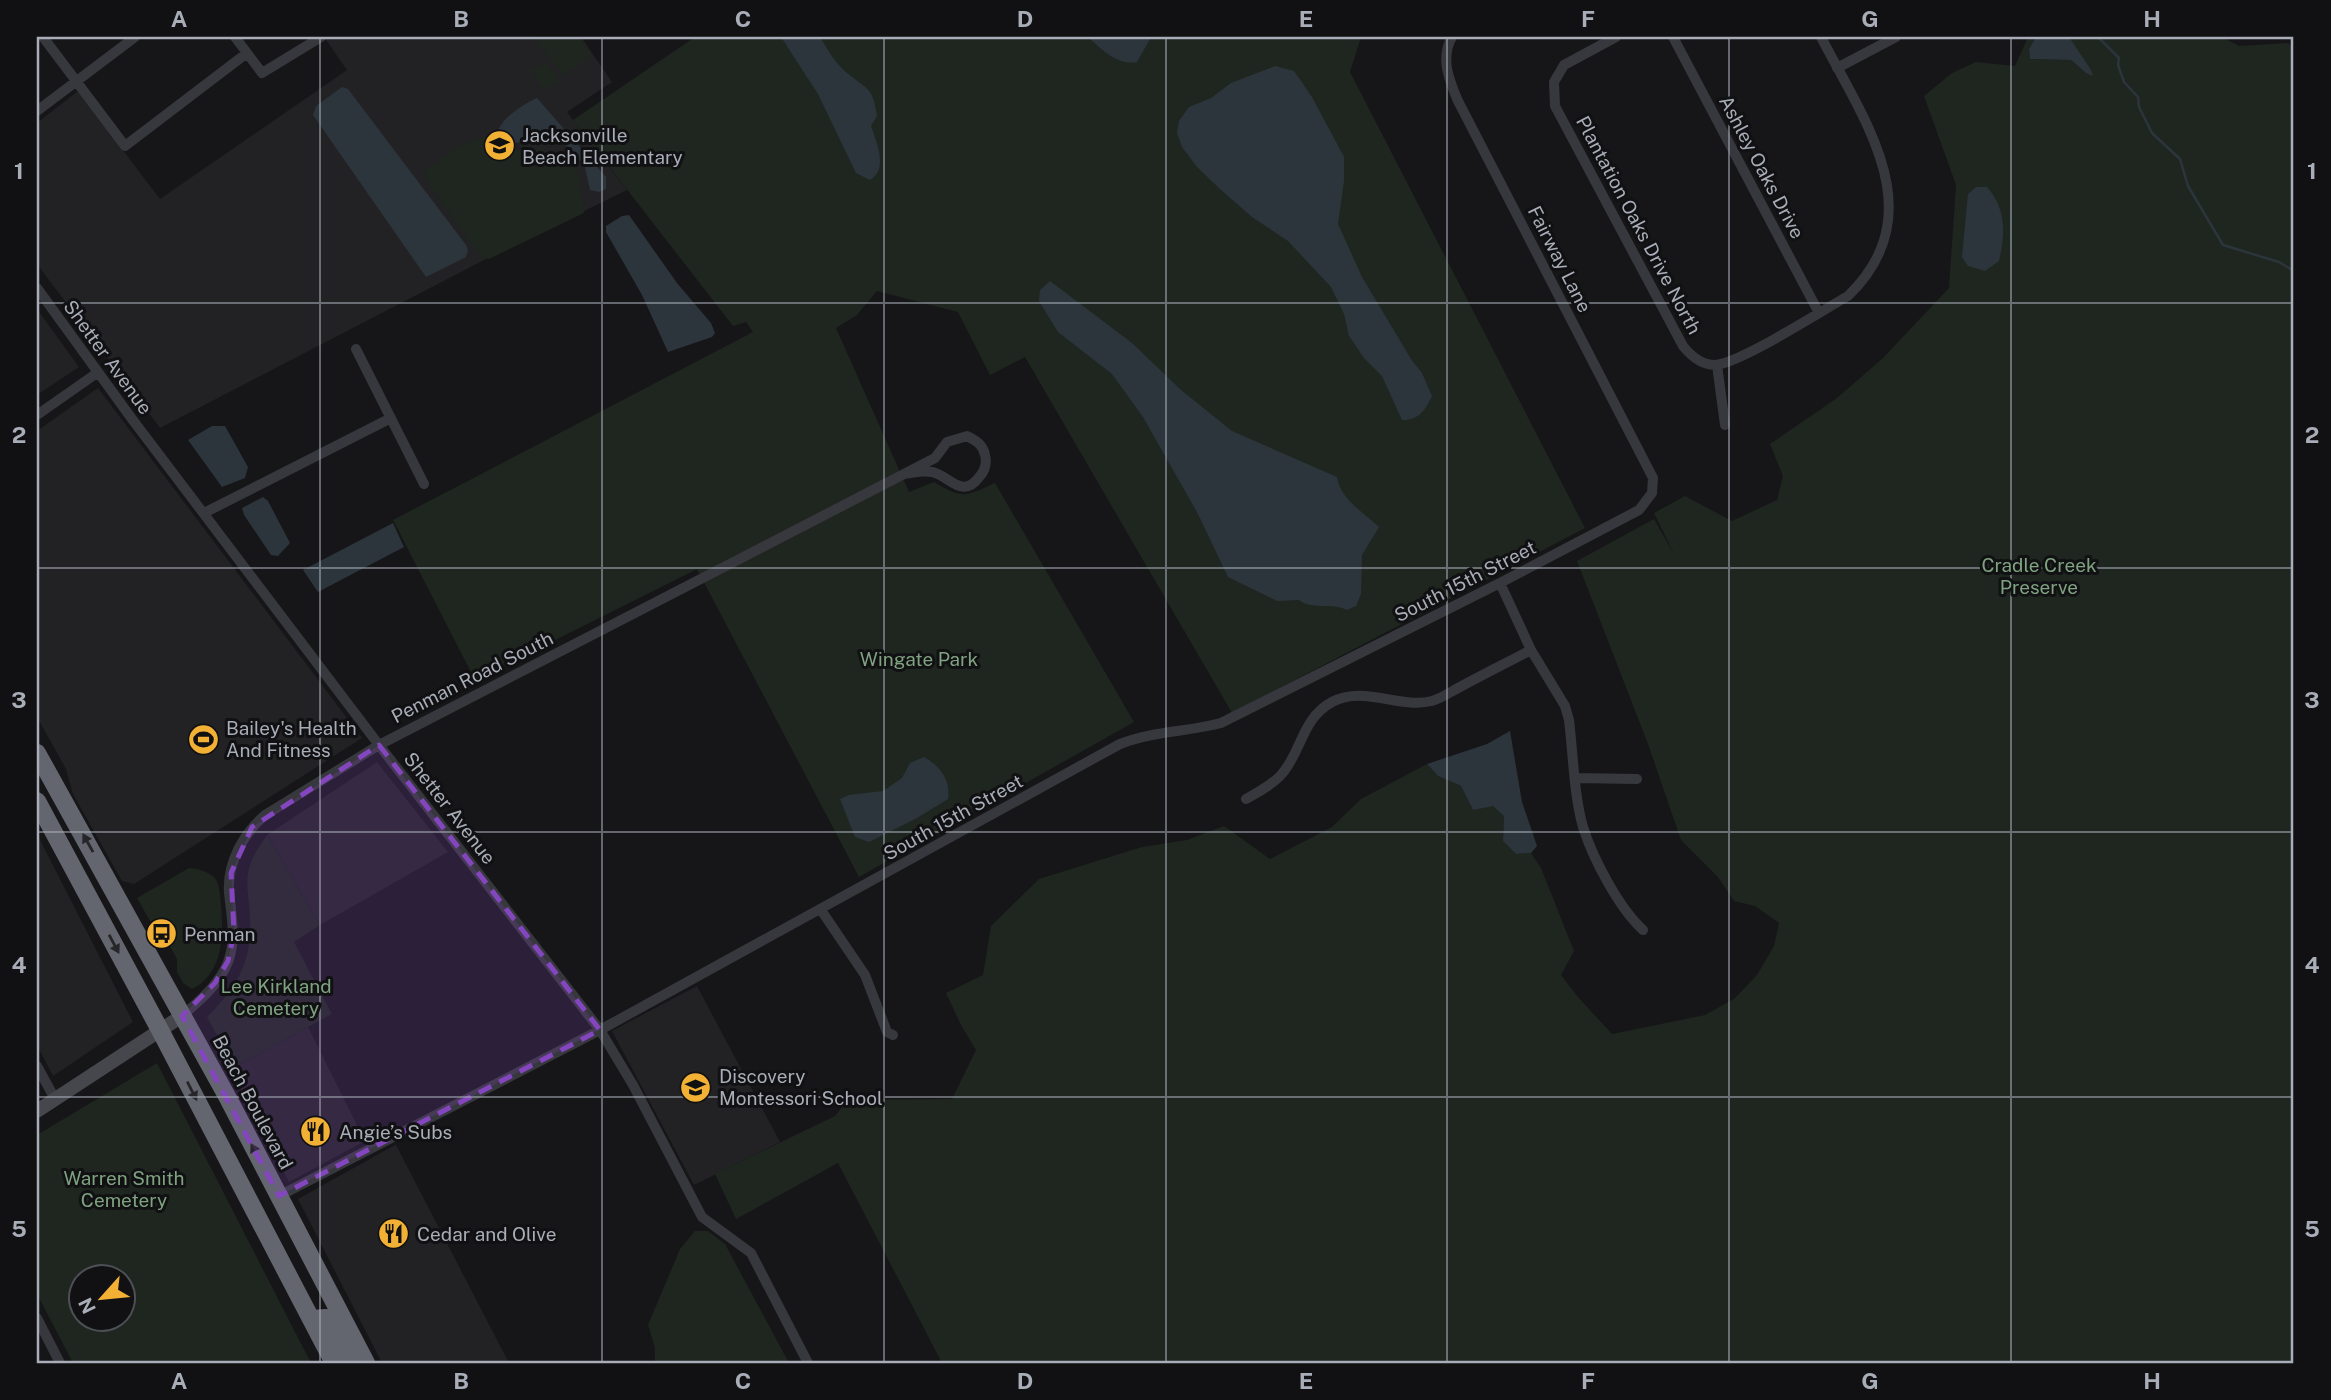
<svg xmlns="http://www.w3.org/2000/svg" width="2331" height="1400" font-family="'Public Sans',sans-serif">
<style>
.built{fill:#222225}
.green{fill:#1e261f;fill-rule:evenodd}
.water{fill:#2c353c}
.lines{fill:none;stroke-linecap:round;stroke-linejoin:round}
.stream{stroke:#2c353c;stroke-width:2.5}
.street{stroke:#37383d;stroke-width:10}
.secondary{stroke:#45474d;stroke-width:14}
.highway{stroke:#63666e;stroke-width:18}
.oneway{fill:#26262a}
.marked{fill:#8446be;fill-opacity:0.2;stroke:#8446be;stroke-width:5;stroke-dasharray:14 9;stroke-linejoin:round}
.grid{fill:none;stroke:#a8adb8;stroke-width:2;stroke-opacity:0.55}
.labels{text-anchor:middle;stroke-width:6;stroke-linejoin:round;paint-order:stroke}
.poi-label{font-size:19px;fill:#a8adb8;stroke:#111113;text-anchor:start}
.street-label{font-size:19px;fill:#a8adb8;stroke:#111113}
.park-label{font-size:19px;fill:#7fa381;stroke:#111113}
.neatline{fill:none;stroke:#a8adb8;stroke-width:2.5}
.grid-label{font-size:23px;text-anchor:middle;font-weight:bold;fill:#a8adb8}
</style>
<rect width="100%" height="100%" fill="#161618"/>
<path class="built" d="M 324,37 L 581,37 L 612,82 L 567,112 L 627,190 L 488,258 L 160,428 L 37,264 L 37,123 L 78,91 L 160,199 L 347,70 Z
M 37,309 L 79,367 L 37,395 Z
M 98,388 L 362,738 L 134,884 L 122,881 L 73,794 L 66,769 L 37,717 L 37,431 Z
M 377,762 L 448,852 L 320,925 L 267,835 Z
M 37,834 L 133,1022 L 53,1076 L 37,1045 Z
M 697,986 L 780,1142 L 694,1185 L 612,1031 Z
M 308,1027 L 365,1141 L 289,1182 L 230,1069 Z
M 395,1145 L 396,1145 L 509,1363 L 382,1363 L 298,1199 Z"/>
<path class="green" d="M 533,37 L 578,37 L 592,55 L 564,76 Z
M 695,37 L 1361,37 L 1350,72 L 1585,528 L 1232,713 L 1025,357 L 990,375 L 958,312 L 877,291 L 857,315 L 836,328 L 909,492 L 934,482 C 963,499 964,497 995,483 L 1134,722 L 859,877 L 697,569 L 475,680 L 393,520 L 753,332 L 746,322 L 733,326 L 573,120 Z
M 2028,37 L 2036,37 L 2029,49 L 2030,59 L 2071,60 L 2086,73 L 2069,37 L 2222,37 L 2239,46 L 2288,43 L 2294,49 L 2294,1363 L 942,1363 L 838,1163 L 736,1219 L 715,1174 L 835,1116 L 848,1100 L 952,1099 L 976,1050 L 961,1025 L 946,993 L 983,975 L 991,926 L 1039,879 L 1142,847 L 1187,840 L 1224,826 L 1270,859 L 1332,827 L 1361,799 L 1427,764 L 1438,776 L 1461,786 L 1473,810 L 1493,805 L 1504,816 L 1503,841 L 1516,854 L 1531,853 L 1541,868 L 1574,951 L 1561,975 L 1578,997 L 1612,1034 L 1705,1015 L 1734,999 L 1757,975 L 1774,946 L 1779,923 L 1755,906 L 1734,901 L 1718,877 L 1681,840 L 1648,744 L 1577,561 L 1654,519 L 1675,556 L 1654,513 L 1685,496 L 1732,521 L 1777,500 L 1783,476 L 1770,444 L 1837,398 L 1883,358 L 1949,288 L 1956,185 L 1924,96 L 1952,73 L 1976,62 L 2015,66 Z
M 546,62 L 558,78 L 558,82 L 545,90 L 531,72 L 531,69 Z
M 489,136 L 505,151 L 536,149 L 566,153 L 579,174 L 584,213 L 489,259 L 482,258 L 428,183 L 424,172 L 461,144 Z
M 267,835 L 320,925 L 294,942 L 332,1014 L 234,1067 L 207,1017 C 231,993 249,968 250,933 C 252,887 235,878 267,835 Z
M 189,868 C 198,869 208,871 215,878 C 220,885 220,897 221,905 C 224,935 223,974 192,989 L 183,983 L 177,972 L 177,959 L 160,928 L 150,921 L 137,898 Z
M 157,1063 L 311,1363 L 73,1363 L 37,1294 L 37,1135 ZM 80,1278 L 122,1278 L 122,1320 L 80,1320 Z
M 695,1231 L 708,1231 L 725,1244 L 789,1363 L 655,1363 L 655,1348 L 648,1325 L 680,1249 Z"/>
<path class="water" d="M 781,37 L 820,37 C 828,50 835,63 847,73 C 867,89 873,87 877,116 L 871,126 C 876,141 889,169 870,180 L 856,173 L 818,94 Z
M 1088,37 L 1150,37 L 1150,39 L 1137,62 C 1118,66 1101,49 1088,37 Z
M 2036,37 L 2069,37 L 2091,70 L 2093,76 L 2086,73 L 2071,60 L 2030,59 L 2029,49 Z
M 1275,66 L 1294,71 L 1312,97 L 1344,157 L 1344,181 L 1338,224 L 1362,277 L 1411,359 L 1422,373 L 1432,396 C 1425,410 1420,420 1402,420 L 1382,376 L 1364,358 L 1349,336 L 1344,314 L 1331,287 L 1288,241 L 1252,217 L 1220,189 L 1197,167 L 1182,147 L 1177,133 L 1179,121 L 1189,107 L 1211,98 L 1231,83 Z
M 342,87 L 348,89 L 466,245 L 468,250 L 466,257 L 426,277 L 313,115 L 316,106 Z
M 537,98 L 606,177 L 606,189 L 599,192 L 590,190 L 585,167 L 569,147 L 563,144 L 540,140 L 514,143 L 497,134 C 501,118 522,105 537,98 Z
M 1976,187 L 1987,187 C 2007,210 2005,234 1999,261 L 1985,271 L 1968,266 L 1962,257 L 1968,194 Z
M 629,215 L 677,283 L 711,323 L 715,333 L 712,337 L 668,352 L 642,295 L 606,232 L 606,226 L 622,216 Z
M 1050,281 L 1132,343 L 1181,390 L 1232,431 L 1337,477 C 1340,499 1363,512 1379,527 L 1362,555 L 1361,594 L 1356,606 L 1347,610 C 1332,602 1313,611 1299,600 L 1277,601 L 1228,577 L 1198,514 L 1143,417 L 1112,374 L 1058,332 L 1039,301 L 1040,290 Z
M 212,426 L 225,426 L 248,467 L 245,478 L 222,487 L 188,440 Z
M 263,497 L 268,501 L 290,543 L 278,556 L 271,555 L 244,515 L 242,508 Z
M 393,523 L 404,547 L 318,592 L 303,570 Z
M 1510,731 L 1522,802 L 1537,846 L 1531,853 L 1516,854 L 1503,841 L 1504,816 L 1493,806 L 1473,810 L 1461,786 L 1438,776 L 1427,764 L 1487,744 Z
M 924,757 C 940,766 951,780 948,799 L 917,818 L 869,842 L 855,837 L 840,799 L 849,795 L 883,791 L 902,778 L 910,763 Z"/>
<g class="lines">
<path class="stream" d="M 2098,37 L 2119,58 L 2118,65 L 2124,82 L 2138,97 L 2139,107 L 2152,133 L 2180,159 L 2188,186 L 2223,245 L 2279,262 L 2294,271"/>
<path class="street" d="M 43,37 L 125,146 L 247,53
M 235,37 L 262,73 L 321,37
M 1616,37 L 1564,65 L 1554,82 L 1555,106 L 1683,346 C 1691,356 1702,365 1715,365 C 1739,364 1823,310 1848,296 C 1934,213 1864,121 1821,37
M 1673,37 L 1819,313
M 1837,68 L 1896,37
M 37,111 L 135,37
M 37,288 L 132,419 L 379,745 L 600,1030 L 633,1085 L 702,1217 L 751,1253 L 808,1363
M 356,349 L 424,484
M 1717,365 L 1725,425
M 37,415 L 97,373
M 204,513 L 391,418
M 1500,583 L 1531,650 L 1565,706 L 1569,720 C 1573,753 1574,796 1583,827 C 1593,859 1619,908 1643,930
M 1576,778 L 1637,779
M 1246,799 C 1258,792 1271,786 1281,775 C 1302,752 1301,719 1332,702 C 1364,685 1399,709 1432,701 C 1442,698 1452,691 1460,687 C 1484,674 1508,662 1531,650
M 821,910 L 865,975 L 887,1032 L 893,1035
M 182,1016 C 200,1000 219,985 228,962 C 237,937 231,916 229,892 C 227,862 244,833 265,815 L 379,745 L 935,458 L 947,442 L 967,436 C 977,441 983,445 985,455 C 987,462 985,471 980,476 C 962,501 949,475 932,472 C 923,470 913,473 904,474
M 37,1066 L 55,1099
M 279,1196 L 600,1030 L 1120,744 C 1153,731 1187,732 1221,723 L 1500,583 L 1639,510 L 1652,493 L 1653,478 L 1458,101 C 1449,80 1440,58 1452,37
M 37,1318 L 60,1363"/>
<path class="secondary" d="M 37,1111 L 182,1016"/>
<path class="highway" d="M 37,753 L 229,1100 L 366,1363
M 37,801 L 160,1030 L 334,1363
M 312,1319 L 326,1318 L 330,1323 L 352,1363"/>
</g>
<defs><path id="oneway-solid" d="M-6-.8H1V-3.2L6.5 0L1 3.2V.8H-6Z" transform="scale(1.75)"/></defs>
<g class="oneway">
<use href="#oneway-solid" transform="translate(88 843) rotate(-119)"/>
<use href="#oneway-solid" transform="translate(114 944) rotate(62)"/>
<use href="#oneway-solid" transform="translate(192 1091) rotate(63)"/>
<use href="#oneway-solid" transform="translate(256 1153) rotate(-118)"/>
</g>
<path class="marked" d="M 379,745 L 600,1030 L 279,1196 L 182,1016 L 215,983 L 228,961 L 234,932 L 231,873 L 252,827 Z"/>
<path class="grid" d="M 320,37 L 320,1363M 602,37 L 602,1363M 884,37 L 884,1363M 1166,37 L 1166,1363M 1447,37 L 1447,1363M 1729,37 L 1729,1363M 2011,37 L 2011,1363M 37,303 L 2294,303M 37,568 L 2294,568M 37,832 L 2294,832M 37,1097 L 2294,1097"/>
<defs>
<symbol id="school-disc" viewBox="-11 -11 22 22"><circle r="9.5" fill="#f2b134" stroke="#111113"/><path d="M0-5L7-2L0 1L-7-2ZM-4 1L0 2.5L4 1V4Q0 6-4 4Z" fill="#111"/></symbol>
<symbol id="stadium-disc" viewBox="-11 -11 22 22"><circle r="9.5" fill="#f2b134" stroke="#111113"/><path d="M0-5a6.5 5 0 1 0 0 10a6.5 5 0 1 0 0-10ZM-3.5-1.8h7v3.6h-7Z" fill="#111"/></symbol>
<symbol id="bus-disc" viewBox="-11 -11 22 22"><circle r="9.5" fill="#f2b134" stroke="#111113"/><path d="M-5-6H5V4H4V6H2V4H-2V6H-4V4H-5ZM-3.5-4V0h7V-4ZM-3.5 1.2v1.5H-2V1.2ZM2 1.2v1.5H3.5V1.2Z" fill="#111"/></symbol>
<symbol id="restaurant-disc" viewBox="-11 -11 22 22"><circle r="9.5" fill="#f2b134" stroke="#111113"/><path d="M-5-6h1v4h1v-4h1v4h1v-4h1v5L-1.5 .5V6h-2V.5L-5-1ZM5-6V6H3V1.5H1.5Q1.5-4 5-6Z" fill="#111"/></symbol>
</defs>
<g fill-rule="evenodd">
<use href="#school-disc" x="482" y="128" width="35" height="35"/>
<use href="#stadium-disc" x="186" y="722" width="35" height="35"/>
<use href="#bus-disc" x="144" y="916" width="35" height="35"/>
<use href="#school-disc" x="678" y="1070" width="35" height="35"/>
<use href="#restaurant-disc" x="298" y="1114" width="35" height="35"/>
<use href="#restaurant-disc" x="376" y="1216" width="35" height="35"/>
</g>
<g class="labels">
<g class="poi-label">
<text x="522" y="142">Jacksonville<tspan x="522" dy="22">Beach Elementary</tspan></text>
<text x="226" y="735">Bailey's Health<tspan x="226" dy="22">And Fitness</tspan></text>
<text x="184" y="941">Penman</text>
<text x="719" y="1083">Discovery<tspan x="719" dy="22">Montessori School</tspan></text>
<text x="339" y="1139">Angie’s Subs</text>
<text x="417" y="1241">Cedar and Olive</text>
</g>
<g class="street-label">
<text transform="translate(1762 167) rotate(62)" y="7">Ashley Oaks Drive</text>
<text transform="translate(1639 225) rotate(62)" y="7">Plantation Oaks Drive North</text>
<text transform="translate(1560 259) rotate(63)" y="7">Fairway Lane</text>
<text transform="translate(108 357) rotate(54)" y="7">Shetter Avenue</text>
<text transform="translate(1465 581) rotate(-27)" y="7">South 15th Street</text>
<text transform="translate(472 677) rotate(-27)" y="7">Penman Road South</text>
<text transform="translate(450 808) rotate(52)" y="7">Shetter Avenue</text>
<text transform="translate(953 817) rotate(-29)" y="7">South 15th Street</text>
<text transform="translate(253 1102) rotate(62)" y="7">Beach Boulevard</text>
</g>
<g class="park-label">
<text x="2039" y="572">Cradle Creek<tspan x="2039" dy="22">Preserve</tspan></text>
<text x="919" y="666">Wingate Park</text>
<text x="276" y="993">Lee Kirkland<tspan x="276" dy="22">Cemetery</tspan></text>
<text x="124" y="1185">Warren Smith<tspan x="124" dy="22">Cemetery</tspan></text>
</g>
</g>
<rect width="2331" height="1400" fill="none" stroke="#111113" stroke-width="77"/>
<g transform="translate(102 1298) rotate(243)"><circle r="33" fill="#111113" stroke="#4d4f55" stroke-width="2"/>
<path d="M0-5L12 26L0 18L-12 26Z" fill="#f2b134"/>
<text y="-10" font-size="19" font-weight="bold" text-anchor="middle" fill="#a8adb8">N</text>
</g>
<rect x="38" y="38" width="2254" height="1324" class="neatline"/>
<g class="grid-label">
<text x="179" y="27">A</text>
<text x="461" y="27">B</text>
<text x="743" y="27">C</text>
<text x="1025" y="27">D</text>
<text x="1306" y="27">E</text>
<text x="1588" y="27">F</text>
<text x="1870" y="27">G</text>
<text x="2152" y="27">H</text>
<text x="19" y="179">1</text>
<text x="2312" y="179">1</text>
<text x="19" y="443">2</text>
<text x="2312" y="443">2</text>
<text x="19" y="708">3</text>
<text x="2312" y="708">3</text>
<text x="19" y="973">4</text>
<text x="2312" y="973">4</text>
<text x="19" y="1237">5</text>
<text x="2312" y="1237">5</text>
<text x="179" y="1389">A</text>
<text x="461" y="1389">B</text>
<text x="743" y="1389">C</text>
<text x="1025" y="1389">D</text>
<text x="1306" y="1389">E</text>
<text x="1588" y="1389">F</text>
<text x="1870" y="1389">G</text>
<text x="2152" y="1389">H</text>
</g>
</svg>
